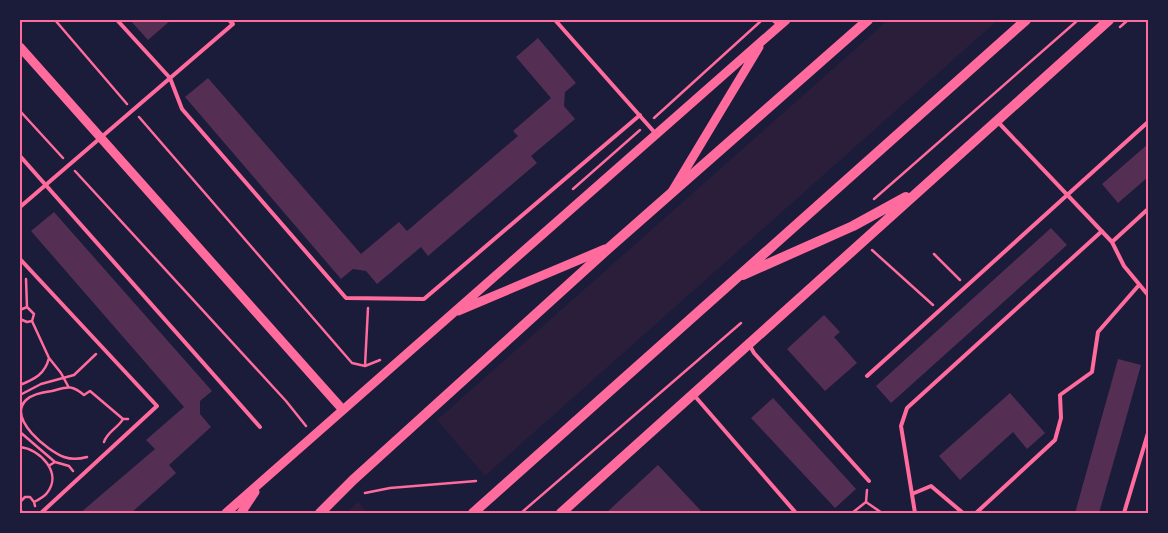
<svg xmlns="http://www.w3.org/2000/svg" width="1168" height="533" font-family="Raleway,sans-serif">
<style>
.green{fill:#2a1e3b}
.building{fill:#542f53}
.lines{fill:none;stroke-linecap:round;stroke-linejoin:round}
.path{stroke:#ff6b9d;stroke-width:2.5}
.service{stroke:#ff6b9d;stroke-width:4}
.tertiary{stroke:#ff6b9d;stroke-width:9}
.secondary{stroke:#ff6b9d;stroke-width:10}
.neatline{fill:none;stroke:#ff6b9d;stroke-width:2}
</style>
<rect width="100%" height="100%" fill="#1b1b3a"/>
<path class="green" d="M 888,20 L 998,20 L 485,476 L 437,420 Z
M 358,502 L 368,513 L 346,513 Z"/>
<path class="building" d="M 130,20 L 171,20 L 148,40 Z
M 538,38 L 576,83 L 565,92 L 564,106 L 575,119 L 531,156 L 537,163 L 428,256 L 421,247 L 377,284 L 366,271 L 353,269 L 341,279 L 185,97 L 208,78 L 361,254 L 399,222 L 407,231 L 518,136 L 513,131 L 551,98 L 516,57 Z
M 1148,144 L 1148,177 L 1118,203 L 1102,184 Z
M 54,212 L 212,391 L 200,401 L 200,414 L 211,427 L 169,465 L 176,473 L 131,513 L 80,513 L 155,449 L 146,440 L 184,407 L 31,231 Z
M 1051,228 L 1067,245 L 891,403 L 876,386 Z
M 824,315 L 840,332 L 834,337 L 857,363 L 825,391 L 787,349 Z
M 1118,359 L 1141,365 L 1119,443 L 1099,513 L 1075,513 Z
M 1010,393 L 1045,433 L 1027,449 L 1013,432 L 960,480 L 939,456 Z
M 773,398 L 856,489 L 835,508 L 751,418 Z
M 658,465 L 703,513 L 606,513 Z"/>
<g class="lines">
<path class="path" d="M 55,20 L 127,104
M 1120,27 L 1128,20
M 20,111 L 63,158
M 139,117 L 352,363 L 365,366 L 380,360
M 654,118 L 762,20
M 75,171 L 286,401 L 306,426
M 573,189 L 640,130
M 874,199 L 1078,20
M 872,250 L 933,305
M 934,254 L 960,280
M 20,310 L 27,307
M 20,319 L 27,322 L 32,321 L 34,314 L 27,307 L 26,279
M 49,358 L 61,373 L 68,386
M 365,366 L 368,308
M 20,385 C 35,379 45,374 49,358 L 32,321
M 20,395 L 41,384 L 74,375 L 96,354
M 20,432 L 55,462
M 104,442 C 107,432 118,428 123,419
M 20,447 C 40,449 63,473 47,493 C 44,497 38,500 34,502 L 35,506
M 87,457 C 80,459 72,460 64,457 C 48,451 7,419 26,400 C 32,394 44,392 52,391 C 67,387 71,384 84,395 L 90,391 L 123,419 L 128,419
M 50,465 L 55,462 L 69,466 L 73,471
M 365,493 L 390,488 L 476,481
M 21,501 L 25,497 L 30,497 L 34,502
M 866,502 L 882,513
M 20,510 L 23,513
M 521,513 L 741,323
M 852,513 L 866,502 L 867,490"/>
<path class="service" d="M 117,20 L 170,78 L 182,109 L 346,298 L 424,299 L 640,115
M 555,20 L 656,134
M 773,20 L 780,25
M 998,122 L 1112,242 L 1124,266 L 1148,295
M 20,156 L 260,427
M 20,207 L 233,24 L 229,20
M 1112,242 L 1148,209
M 20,259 L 157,406 L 41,513
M 750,346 L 754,353 L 869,481
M 867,376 L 1148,122
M 693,394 L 796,513
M 912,494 L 931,486 L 963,513 L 967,513
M 915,513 L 901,426 L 907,408 L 1102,231
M 976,513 L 1055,440 L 1061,418 L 1060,395 L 1092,372 L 1098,332 L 1139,285
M 1124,513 L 1148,433"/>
<path class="tertiary" d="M 20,47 L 343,410
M 673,190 L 759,47
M 458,311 L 605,249
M 226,513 L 786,20
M 241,513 L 255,492"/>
<path class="secondary" d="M 743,275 L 853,226 L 906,197
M 320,513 L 353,480 L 610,247 L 868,20
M 473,513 L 1026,20
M 561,513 L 1109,20"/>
</g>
<rect width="1168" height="533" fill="none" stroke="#1b1b3a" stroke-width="42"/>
<rect x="21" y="21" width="1126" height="491" class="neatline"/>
</svg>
